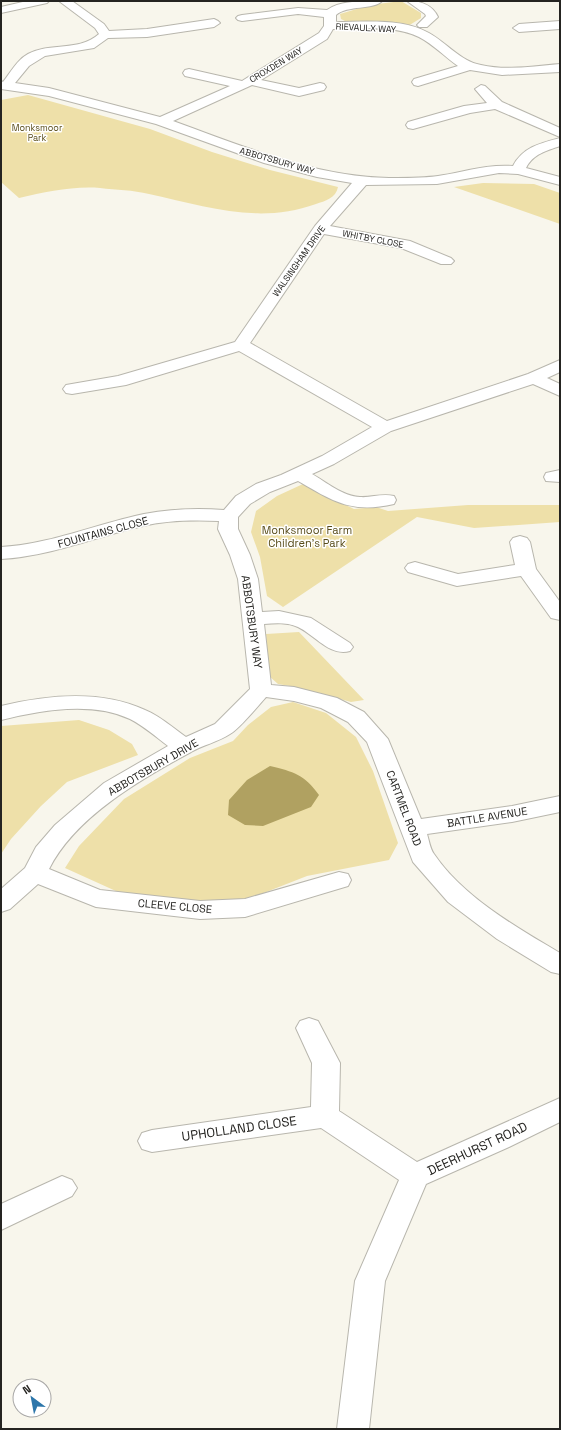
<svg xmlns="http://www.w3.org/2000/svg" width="561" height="1430" font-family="'Space Grotesk',sans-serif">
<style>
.green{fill:#eee0a9}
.water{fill:#b0a161}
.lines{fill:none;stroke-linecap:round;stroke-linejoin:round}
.minor-casing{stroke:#b8b6ad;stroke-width:2}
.minor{fill:#fff;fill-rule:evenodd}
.labels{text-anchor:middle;stroke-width:3;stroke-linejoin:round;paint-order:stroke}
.far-street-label{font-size:9px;fill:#252421;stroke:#fff}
.far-park-label{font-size:9px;fill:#584c1a;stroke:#fff}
.park-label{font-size:11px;fill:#584c1a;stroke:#fff}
.street-label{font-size:11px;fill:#252421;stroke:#fff}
.near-street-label{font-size:13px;fill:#252421;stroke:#fff}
</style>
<rect width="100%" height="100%" fill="#f8f6ec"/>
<path class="green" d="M 401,1 L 421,13 L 421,18 L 408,26 L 345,21 L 341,19 L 340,14 L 370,5 Z
M 28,95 L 150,129 L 212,152 L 270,170 L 338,187 C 336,198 325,201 316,204 C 258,225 205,206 149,194 C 133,190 116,190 100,188 C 72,186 46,192 19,198 L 1,182 L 1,100 Z
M 483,183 L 534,184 L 560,193 L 560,224 L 454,187 Z
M 303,484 L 354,509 L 376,507 L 388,511 L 468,505 L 560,505 L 560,522 L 474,528 L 417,517 L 283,607 L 267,596 L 260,557 L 251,532 L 256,511 L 277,496 Z
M 299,632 L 364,700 L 351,702 L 296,687 L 278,684 L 269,676 L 266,634 Z
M 293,702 L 326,713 L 356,737 L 373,771 L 398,843 L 389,860 L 307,876 L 251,898 L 194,904 L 118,892 L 65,868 L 79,846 L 124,799 L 190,758 L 233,741 L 248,725 L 271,707 Z
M 79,720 L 109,730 L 132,744 L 138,755 L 67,782 L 41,806 L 11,839 L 1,854 L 1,726 Z"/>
<path class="water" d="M 270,766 C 294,772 304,774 319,795 L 311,807 L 263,826 L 245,825 L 228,815 L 229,800 L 247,780 Z"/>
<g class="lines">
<defs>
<path id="minor" d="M 27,1 L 49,1 L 47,3 L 1,13 L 1,7 Z
M 59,1 L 72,1 L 104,24 L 109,31 L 147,29 L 214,19 L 218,21 L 220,23 L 214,27 L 147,37 L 108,38 L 94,48 L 45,56 L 29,66 L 15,83 L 49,88 L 160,117 L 230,86 L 185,76 L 183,73 L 185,70 L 189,69 L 242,81 L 319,33 L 324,26 L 324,17 L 298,14 L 242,21 L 238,20 L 236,18 L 238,16 L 242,15 L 298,8 L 327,10 C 341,0 364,1 382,1 C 374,10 347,5 336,15 L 336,22 C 365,22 403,18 429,33 C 447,43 460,61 481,65 C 506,71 534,66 560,64 L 560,72 L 502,75 L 470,70 L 418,86 L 414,85 L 412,82 L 414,79 L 458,66 C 445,57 433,44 419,37 C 394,25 360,29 333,29 L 327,39 L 261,80 L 299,88 L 320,83 L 324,84 L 326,87 L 324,90 L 299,96 L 252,85 L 173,121 C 243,146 314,177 389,178 C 405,178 423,178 438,176 C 464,172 487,164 513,166 C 523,147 541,143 560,138 L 560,146 C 546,151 533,154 526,168 L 560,177 L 560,185 L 518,174 L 499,173 L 437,184 L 366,185 L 330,226 L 410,241 L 451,258 L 454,261 L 451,264 L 441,264 L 401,248 L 324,234 L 250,343 L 387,421 L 528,374 L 560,360 L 560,372 L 547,378 L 560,384 L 560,396 L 533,384 L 391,431 L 334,464 L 312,474 C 326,482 344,497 360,497 C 371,498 382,493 394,496 L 396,500 L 394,504 C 351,514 333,501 298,481 L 270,492 L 250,504 L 238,517 L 238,529 L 250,555 L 258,579 L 262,612 L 279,611 L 311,618 L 350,643 L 353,647 L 350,651 C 330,657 315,635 298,627 C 287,622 275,623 264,624 L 271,685 L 294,687 L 337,698 L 364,712 L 388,739 L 421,819 L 512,806 L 560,796 L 560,812 L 512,822 L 427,834 C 429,840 430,849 434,854 C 462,896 517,928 560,953 L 560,974 L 551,972 L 497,939 L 448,902 L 413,862 L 367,742 L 348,722 L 321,708 L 294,701 L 266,697 C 257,707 240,728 230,734 C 218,742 203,745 191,752 C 141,779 75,817 49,869 L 100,890 L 200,901 L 245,899 L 339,872 L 348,874 L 351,880 L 348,886 L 245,917 L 200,919 L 96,907 L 38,884 L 10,909 L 1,912 L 1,889 L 25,868 L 36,847 L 55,825 L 104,783 L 168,746 C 156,737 144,726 130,719 C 92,701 41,710 1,720 L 1,706 C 47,695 100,689 145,710 C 160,716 173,728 186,737 L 215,724 L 250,689 L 238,579 L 230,555 L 218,529 L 219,521 C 194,520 168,520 143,526 C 95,537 51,556 1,559 L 1,547 C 51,544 96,524 144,514 C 171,509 197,508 224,510 L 236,496 L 256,484 L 281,475 L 322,456 L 372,427 L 239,351 L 126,385 L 72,394 L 66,393 L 63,389 L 66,385 L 118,376 L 235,342 L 315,226 L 352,183 L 317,177 L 264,163 L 156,124 L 49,96 L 1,89 L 1,81 L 3,82 C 11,72 17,60 28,54 C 50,42 79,52 99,34 L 95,28 Z
M 407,1 C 420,1 432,4 438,17 L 427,27 L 419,27 L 417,25 L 426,16 L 425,14 Z
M 560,21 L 560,29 L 519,32 L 513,28 L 519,24 Z
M 481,85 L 485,86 L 502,102 L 560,128 L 560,137 L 495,109 L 470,113 L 413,129 L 408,128 L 406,125 L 408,122 L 464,106 L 487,103 L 475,89 Z
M 560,470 L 560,482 L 546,481 L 544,477 L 546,473 Z
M 520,536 L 527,538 L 530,542 L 536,569 L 560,602 L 560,620 L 551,618 L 521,576 L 457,586 L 408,572 L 405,568 L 408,564 L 415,562 L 458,574 L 515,565 L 510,542 L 513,538 Z
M 309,1018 L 318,1021 L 340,1063 L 339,1111 L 417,1162 L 560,1098 L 560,1122 L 509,1147 L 426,1184 L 385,1281 L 369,1429 L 337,1429 L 355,1281 L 399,1180 L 321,1128 L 152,1152 L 142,1149 L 138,1141 L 142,1133 L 152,1130 L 311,1107 L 312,1063 L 296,1028 L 300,1021 Z
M 62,1176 L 72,1180 L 77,1188 L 72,1196 L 1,1230 L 1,1204 Z"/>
</defs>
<use href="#minor" class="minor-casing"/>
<use href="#minor" class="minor"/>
</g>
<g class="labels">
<g class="far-street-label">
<text transform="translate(366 28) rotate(3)" y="3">RIEVAULX WAY</text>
<text transform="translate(276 65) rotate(-31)" y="3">CROXDEN WAY</text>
<text transform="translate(277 161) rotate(16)" y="3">ABBOTSBURY WAY</text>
<text transform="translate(373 239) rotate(11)" y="3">WHITBY CLOSE</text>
<text transform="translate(299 261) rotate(-55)" y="3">WALSINGHAM DRIVE</text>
</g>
<g class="far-park-label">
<text x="37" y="131">Monksmoor<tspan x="37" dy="10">Park</tspan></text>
</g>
<g class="park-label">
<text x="307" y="534">Monksmoor Farm<tspan x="307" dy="13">Children's Park</tspan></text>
</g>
<g class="street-label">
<text transform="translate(103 532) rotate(-15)" y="4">FOUNTAINS CLOSE</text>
<text transform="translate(252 622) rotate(82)" y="4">ABBOTSBURY WAY</text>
<text transform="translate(153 767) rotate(-30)" y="4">ABBOTSBURY DRIVE</text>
<text transform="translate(404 808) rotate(69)" y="4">CARTMEL ROAD</text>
<text transform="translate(487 817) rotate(-9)" y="4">BATTLE AVENUE</text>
<text transform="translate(175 906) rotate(5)" y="4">CLEEVE CLOSE</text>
</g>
<g class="near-street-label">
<text transform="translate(239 1128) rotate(-8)" y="5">UPHOLLAND CLOSE</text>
<text transform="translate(477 1148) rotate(-25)" y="5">DEERHURST ROAD</text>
</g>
</g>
<rect width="561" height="1430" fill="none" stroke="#252421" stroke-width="4"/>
<g transform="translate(32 1398) rotate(328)"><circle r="19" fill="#ffffff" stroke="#a8a7a6"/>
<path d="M0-3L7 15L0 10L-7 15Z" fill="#2d76aa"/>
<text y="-6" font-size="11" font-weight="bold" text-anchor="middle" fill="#252421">N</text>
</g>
</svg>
